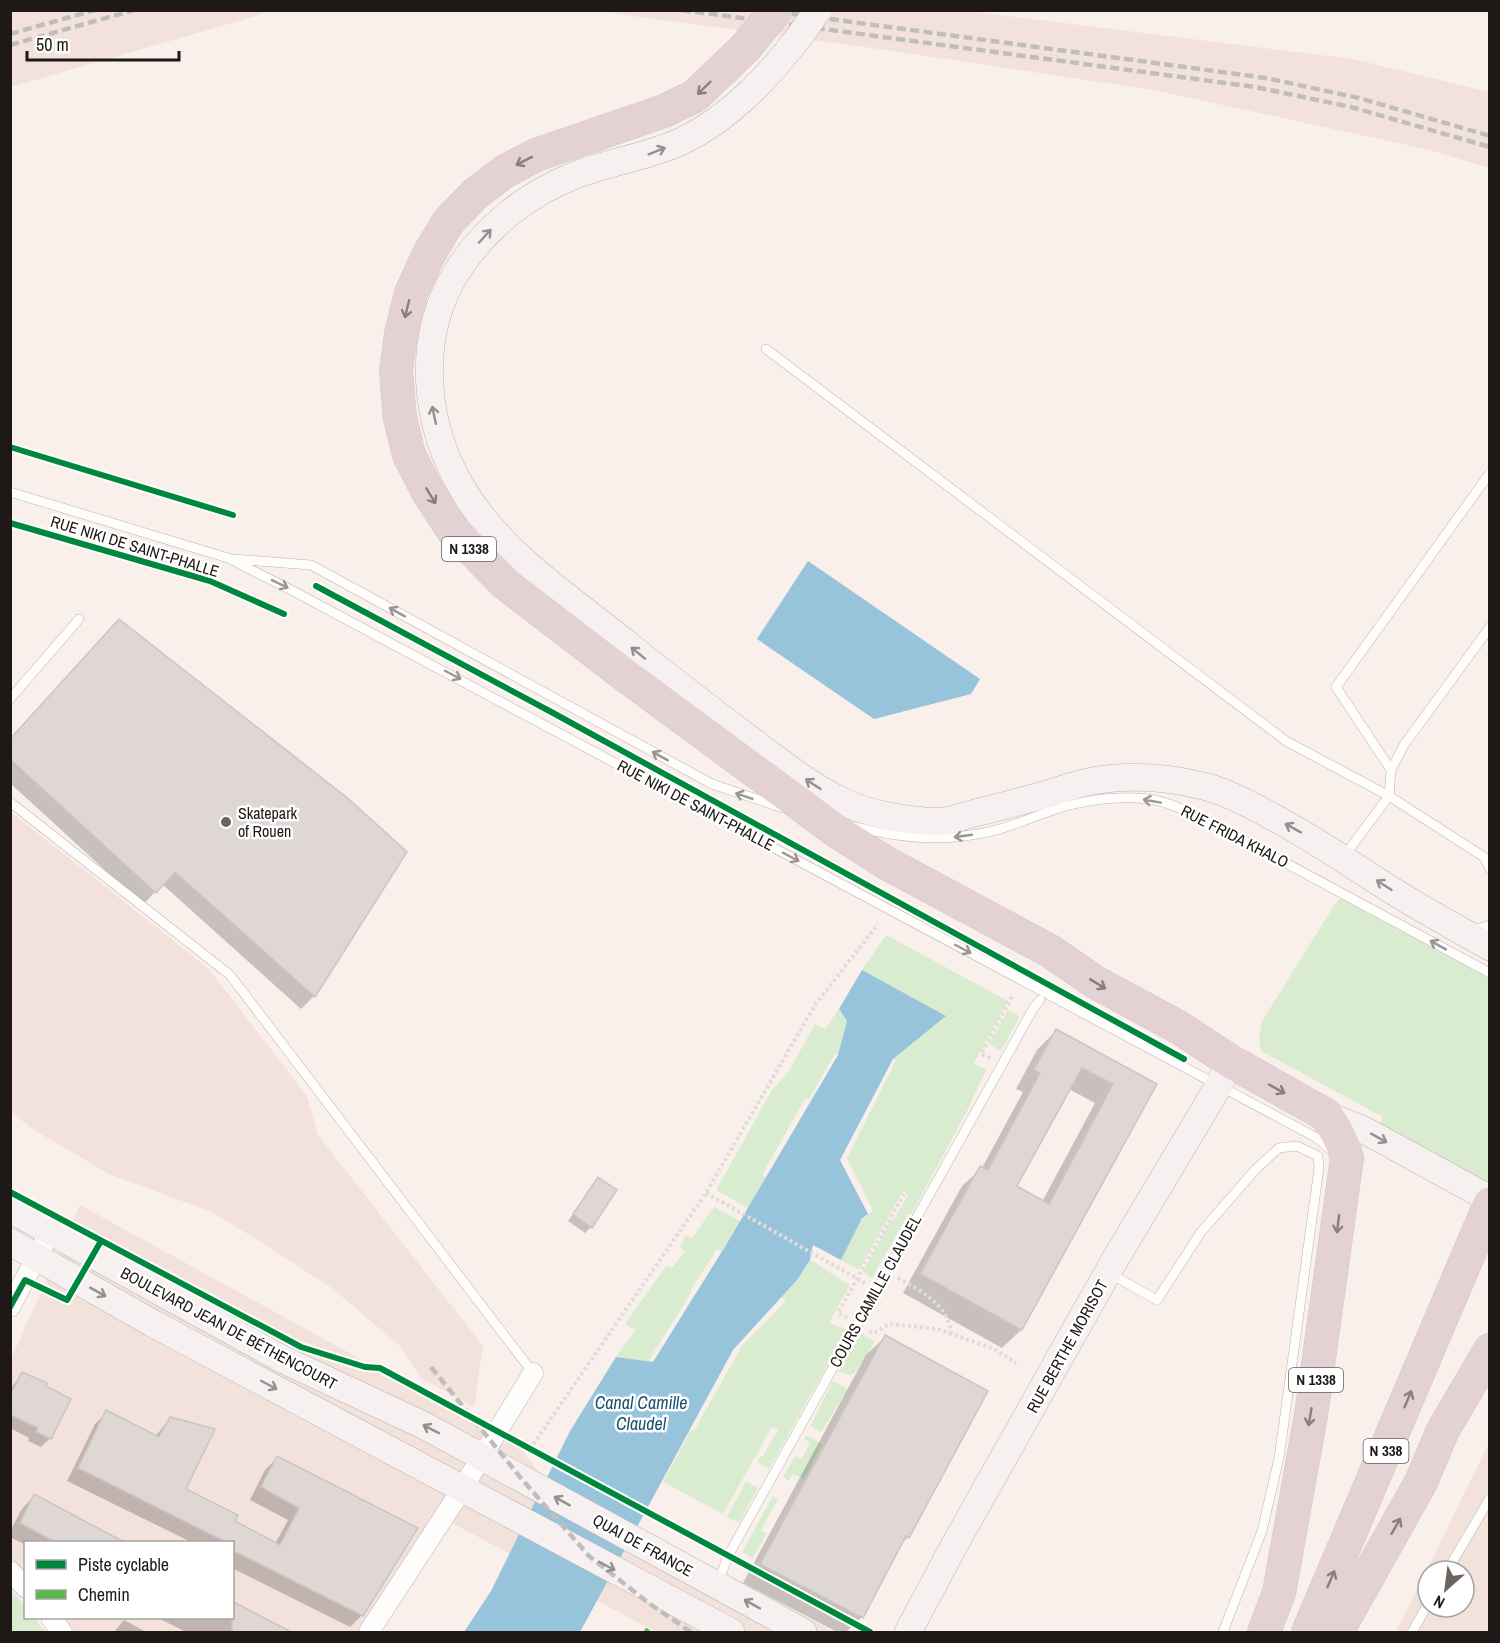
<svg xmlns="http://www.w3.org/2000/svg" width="1500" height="1643" font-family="'Archivo Narrow',sans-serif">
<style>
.built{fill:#f2e2db;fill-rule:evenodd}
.green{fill:#daeccf}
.water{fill:#97c3db}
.shadow{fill:#0003;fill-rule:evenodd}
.building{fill:#ded7d3;stroke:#ccc5c2;stroke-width:1.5;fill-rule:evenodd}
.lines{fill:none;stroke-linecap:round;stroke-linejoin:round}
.lane-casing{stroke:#bbb4b1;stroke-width:10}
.street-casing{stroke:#bbb4b1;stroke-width:21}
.secondary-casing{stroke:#bbb4b1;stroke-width:28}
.highway-casing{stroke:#d0cbc9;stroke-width:34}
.path{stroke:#dfdcda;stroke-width:4;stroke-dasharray:3 3;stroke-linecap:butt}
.lane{stroke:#fefdfc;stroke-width:9}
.street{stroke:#fefdfc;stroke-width:20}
.secondary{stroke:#f6f0f0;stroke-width:27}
.highway{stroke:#e3d1d3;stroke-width:33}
.rail{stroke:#c0bebd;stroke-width:4.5;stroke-dasharray:9 4.5;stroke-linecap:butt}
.secondary-bridge-casing{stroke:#bbb4b1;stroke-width:28;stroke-linecap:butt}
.highway-bridge-casing{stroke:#d0cbc9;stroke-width:34;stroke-linecap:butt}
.secondary-bridge{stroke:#f6f0f0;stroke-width:27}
.highway-bridge{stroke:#e3d1d3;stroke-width:33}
.quiet{stroke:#58b947;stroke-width:4.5;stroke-dasharray:9 4.5;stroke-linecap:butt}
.cycleway-casing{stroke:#fff;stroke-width:10}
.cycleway{stroke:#00873e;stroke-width:6}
.oneway{stroke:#8a7e7e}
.oneway2{stroke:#958f8e}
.oneway3{stroke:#999694}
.poi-dot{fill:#6b6461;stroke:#fff;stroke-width:2}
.labels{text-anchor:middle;stroke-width:5;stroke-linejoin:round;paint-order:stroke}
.shield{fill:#fff;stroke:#625e5c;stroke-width:1.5}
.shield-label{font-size:15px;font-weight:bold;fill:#1e1916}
.street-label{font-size:16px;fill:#1e1916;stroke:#fff}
.poi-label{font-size:16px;fill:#1e1916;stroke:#fff;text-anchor:start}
.water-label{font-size:18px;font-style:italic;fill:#1b506a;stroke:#fff}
</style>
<rect width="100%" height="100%" fill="#f9f0ec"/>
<path class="built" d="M 11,10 L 273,10 L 273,11 L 11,87 Z
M 595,11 L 969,11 L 1353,59 L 1489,92 L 1489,168 L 1430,150 L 1153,90 L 879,49 Z
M 10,811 L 209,969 L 307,1096 L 318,1135 L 483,1346 L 474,1407 L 421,1378 L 400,1346 L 333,1289 L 258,1240 L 209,1211 L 109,1174 L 34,1130 L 11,1112 Z
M 80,1205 L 395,1378 L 517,1443 L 539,1473 L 834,1632 L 656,1632 L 435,1514 L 358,1632 L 74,1632 L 61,1618 L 232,1618 L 232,1542 L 26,1542 L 25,1576 L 11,1558 L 11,1359 Z
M 1489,1443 L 1489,1632 L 1396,1632 ZM 1428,1571 L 1464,1571 L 1464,1607 L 1428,1607 Z"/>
<path class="green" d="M 1340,898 L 1489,978 L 1489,1188 L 1378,1127 L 1383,1117 L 1261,1051 L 1259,1040 L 1262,1021 L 1335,904 Z
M 886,935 L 1008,1001 L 974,1063 L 986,1070 L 966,1113 L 912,1213 L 907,1216 L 872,1278 L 863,1272 L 891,1220 L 893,1221 L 908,1195 L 903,1191 L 859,1270 L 841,1260 L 862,1218 L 873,1211 L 847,1158 L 896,1060 L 893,1059 L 946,1016 L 862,970 Z
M 839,1009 L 847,1021 L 838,1055 L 835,1054 L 809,1099 L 805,1099 L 762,1175 L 766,1178 L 748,1208 L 716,1190 L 772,1090 L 789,1071 L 815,1024 L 825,1029 Z
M 1008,1010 L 1020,1017 L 1001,1051 L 989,1044 Z
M 714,1207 L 740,1221 L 722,1252 L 717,1249 L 691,1290 L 691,1293 L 649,1360 L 653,1362 L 616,1357 L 635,1330 L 625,1324 L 666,1266 L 673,1267 L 685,1251 L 680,1246 L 686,1235 L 692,1238 Z
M 810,1260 L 850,1285 L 829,1323 L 847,1330 L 769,1469 L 757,1462 L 760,1457 L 763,1456 L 778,1430 L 772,1427 L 723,1514 L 663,1482 L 691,1430 L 694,1431 L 742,1346 L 786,1301 L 782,1297 L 797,1280 Z
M 859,1333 L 875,1342 L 854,1374 L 849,1375 L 838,1372 Z
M 833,1381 L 848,1389 L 821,1432 L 810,1426 Z
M 806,1435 L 822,1444 L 804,1479 L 793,1474 L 789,1481 L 783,1477 L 795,1456 L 802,1459 L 810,1442 L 804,1439 Z
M 746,1481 L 758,1488 L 739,1523 L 727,1517 Z
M 773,1496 L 778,1499 L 761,1530 L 767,1533 L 753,1558 L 742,1552 Z
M 10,1588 L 25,1607 L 26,1618 L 34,1618 L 46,1632 L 11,1632 Z"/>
<path class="water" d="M 808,561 L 980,679 L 971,694 L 874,719 L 757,639 Z
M 862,970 L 946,1016 L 893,1059 L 840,1160 L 868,1214 L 862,1218 L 841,1260 L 813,1245 L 810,1260 L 797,1280 L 733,1350 L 580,1632 L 464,1632 L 491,1591 L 570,1431 L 616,1357 L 653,1362 L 726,1245 L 838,1055 L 847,1021 L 839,1009 Z"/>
<path class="shadow" d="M 10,740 L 405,853 L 314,996 L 301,1009 L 162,884 L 143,905 L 10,783 Z
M 1056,1031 L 1155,1085 L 1021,1330 L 1002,1348 L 903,1293 L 962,1186 L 982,1168 L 1023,1092 L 1016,1089 L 1037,1050 ZM 1069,1089 L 1095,1103 L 1042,1202 L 1015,1187 Z
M 598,1179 L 591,1227 L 585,1233 L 568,1221 Z
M 885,1337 L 986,1392 L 908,1537 L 899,1546 L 862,1617 L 846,1632 L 837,1632 L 743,1583 L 866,1355 Z
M 22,1374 L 50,1438 L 41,1447 L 28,1441 L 29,1438 L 10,1428 L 10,1389 Z
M 107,1412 L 155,1437 L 170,1418 L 184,1490 L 232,1522 L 275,1544 L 288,1520 L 250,1500 L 265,1470 L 277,1458 L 362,1615 L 350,1627 L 232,1568 L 232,1542 L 191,1542 L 67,1481 L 95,1424 Z
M 34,1496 L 121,1542 L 26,1542 L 26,1545 L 10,1537 L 10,1531 L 22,1509 Z
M 232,1603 L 288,1632 L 186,1632 L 158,1618 L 232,1618 Z
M 124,1620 L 146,1632 L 114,1632 Z"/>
<path class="building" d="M 119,619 L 350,800 L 407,852 L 315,997 L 175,872 L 156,893 L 10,759 L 10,739 Z
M 1056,1029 L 1157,1084 L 1022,1330 L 920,1274 L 980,1166 L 988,1170 L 1040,1073 L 1034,1070 ZM 1082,1068 L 1113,1084 L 1049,1204 L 1017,1186 Z
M 598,1177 L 617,1190 L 592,1228 L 573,1214 Z
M 885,1335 L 988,1391 L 909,1538 L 906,1536 L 863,1618 L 760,1564 Z
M 22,1372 L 47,1383 L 46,1386 L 71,1399 L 51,1439 L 36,1432 L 38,1428 L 10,1415 L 10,1395 Z
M 106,1410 L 159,1437 L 170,1417 L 215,1429 L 186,1489 L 238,1515 L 235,1521 L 280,1545 L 299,1508 L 261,1487 L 277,1456 L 418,1528 L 363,1616 L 232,1550 L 232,1542 L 226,1542 L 78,1468 Z
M 34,1494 L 124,1542 L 55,1542 L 20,1523 Z
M 232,1601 L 291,1632 L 232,1632 Z"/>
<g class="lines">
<defs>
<path id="lane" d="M 766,349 L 1286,741 L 1389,796 L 1484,857 L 1490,869
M 10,492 L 228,558 L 295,592 L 1317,1138 L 1332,1151
M 233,559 L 311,565 L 712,784 L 783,808
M 10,699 L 79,619
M 1391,770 L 1336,687 L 1490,473
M 10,802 L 230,975 L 533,1373
M 852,826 C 898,838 935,842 983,833 C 1013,828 1041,812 1070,805 C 1094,799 1123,796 1148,799 C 1167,801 1186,811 1204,819 L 1490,973
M 1345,855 L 1389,796 L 1391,770 L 1404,745 L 1490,627
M 1472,931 L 1490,925
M 1109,1273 L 1157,1300 L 1201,1232 L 1255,1170 L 1279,1148 L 1297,1146 L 1318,1156 L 1319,1168 L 1279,1458 L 1262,1531 L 1223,1632
M 1447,1571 L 1490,1498
M 718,1583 L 728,1556 L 1033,1009 L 1040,1000
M 1412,1632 L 1428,1604"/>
<path id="street" d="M 10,1307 L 50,1232
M 10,1571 L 26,1588
M 51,1618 L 62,1632
M 369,1632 L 462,1489 L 533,1373"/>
<path id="secondary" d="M 799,37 C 767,78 730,118 682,141 C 648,157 611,161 576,175 C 528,193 483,229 456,273 C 415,341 424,427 465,493 C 502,554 573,600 627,644 C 668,677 710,709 752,741 C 779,761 806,783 836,798 C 853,807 870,813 889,816 C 906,819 927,823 944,821 C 953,820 963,816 971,814 C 995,808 1019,802 1043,795 C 1058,791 1073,785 1088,782 C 1127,774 1169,777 1207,787 C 1231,794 1253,806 1275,818 C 1314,839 1348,862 1385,886 C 1419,908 1455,927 1490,947
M 1326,1115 L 1364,1130 L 1490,1199
M 10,1209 L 282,1359 L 425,1426 L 803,1632
M 10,1242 L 152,1323 L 731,1632
M 908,1632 L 955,1544 L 1113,1263 L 1218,1087 L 1230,1061"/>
<path id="highway" d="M 746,47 L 695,96 L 664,111 L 536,155 L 504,172 L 475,194 L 448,222 L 429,254 L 411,293 L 401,334 L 396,371 L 400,418 L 409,455 L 428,492 L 452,529 L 506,584 L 622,673 L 839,833 L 888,864 L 1050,951 L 1095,982 L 1180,1028 L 1230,1061 L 1326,1115 C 1336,1129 1343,1141 1347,1158 L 1311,1415 L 1279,1593 L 1264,1632
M 1308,1632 L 1490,1204
M 1337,1632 L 1421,1482 L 1443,1430 L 1490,1350"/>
</defs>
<use href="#lane" class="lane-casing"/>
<use href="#street" class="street-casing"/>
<use href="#secondary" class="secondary-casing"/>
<use href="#highway" class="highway-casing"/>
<path class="path" d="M 990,1058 L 981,1054 L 1012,997
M 706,1193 L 865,1283
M 898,1278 C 921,1291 948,1304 951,1333
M 847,1318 L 838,1313 L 904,1194
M 869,1331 L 874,1333 L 889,1324 L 937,1329 L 994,1349 L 1016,1363
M 530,1449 L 706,1193 L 815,1005 L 878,924"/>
<use href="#lane" class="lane"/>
<use href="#street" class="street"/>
<use href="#secondary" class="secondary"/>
<use href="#highway" class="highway"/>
<path class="rail" d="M 682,10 L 1255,87 L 1351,107 L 1490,147
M 763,10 L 1266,78 L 1359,98 L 1490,136
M 10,34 L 95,10
M 10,45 L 134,10
M 431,1367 L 520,1477 L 589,1556 L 650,1604 L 691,1632"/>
<defs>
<path id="secondary-bridge" d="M 799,37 L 818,10"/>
<path id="highway-bridge" d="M 746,47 L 776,10"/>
</defs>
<use href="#secondary-bridge" class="secondary-bridge-casing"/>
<use href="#highway-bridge" class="highway-bridge-casing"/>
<use href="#secondary-bridge" class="secondary-bridge"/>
<use href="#highway-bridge" class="highway-bridge"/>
<path class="quiet" d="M 646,1632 L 648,1629"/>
<defs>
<path id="cycleway" d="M 10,447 L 233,515
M 10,523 L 210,581 L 284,614
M 316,586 L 555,714 L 1184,1059
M 10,1192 L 301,1347 L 365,1367 L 380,1368 L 870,1632
M 10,1307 L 25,1280 L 67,1300 L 101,1241"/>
</defs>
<use href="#cycleway" class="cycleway-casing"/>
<use href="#cycleway" class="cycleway"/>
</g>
<defs><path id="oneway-shaft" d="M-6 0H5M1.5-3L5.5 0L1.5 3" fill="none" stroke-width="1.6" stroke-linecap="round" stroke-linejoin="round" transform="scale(1.5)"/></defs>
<g class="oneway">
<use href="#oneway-shaft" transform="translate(704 88) rotate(136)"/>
<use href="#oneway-shaft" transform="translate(524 161) rotate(153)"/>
<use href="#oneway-shaft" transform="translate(407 309) rotate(104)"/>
<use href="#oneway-shaft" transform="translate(431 496) rotate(59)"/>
<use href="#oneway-shaft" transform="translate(1098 984) rotate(31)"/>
<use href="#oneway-shaft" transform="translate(1277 1089) rotate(29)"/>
<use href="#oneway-shaft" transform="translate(1338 1224) rotate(97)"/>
<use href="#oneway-shaft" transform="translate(1408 1399) rotate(-67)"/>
<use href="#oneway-shaft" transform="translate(1310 1417) rotate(100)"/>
<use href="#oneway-shaft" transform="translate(1396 1526) rotate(-60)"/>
<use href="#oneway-shaft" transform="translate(1331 1579) rotate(-67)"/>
</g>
<g class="oneway2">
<use href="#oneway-shaft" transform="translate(657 151) rotate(-22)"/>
<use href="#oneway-shaft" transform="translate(485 236) rotate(-48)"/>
<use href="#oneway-shaft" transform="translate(434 415) rotate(-102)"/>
<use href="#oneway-shaft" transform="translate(638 653) rotate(-141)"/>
<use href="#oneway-shaft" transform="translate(813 784) rotate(-147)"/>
<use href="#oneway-shaft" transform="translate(1293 828) rotate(-151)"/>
<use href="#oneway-shaft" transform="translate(1384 885) rotate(-147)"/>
<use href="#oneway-shaft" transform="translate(1379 1138) rotate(29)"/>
<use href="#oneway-shaft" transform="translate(98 1292) rotate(29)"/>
<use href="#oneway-shaft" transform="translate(269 1385) rotate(28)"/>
<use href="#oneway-shaft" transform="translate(431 1429) rotate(-153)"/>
<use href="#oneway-shaft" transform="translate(562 1501) rotate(-151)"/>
<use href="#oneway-shaft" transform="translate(607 1566) rotate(28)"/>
<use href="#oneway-shaft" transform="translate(752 1604) rotate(-151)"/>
</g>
<g class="oneway3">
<use href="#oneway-shaft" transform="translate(280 584) rotate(26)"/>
<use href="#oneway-shaft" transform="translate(397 612) rotate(-151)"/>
<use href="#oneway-shaft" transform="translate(453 675) rotate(28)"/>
<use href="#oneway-shaft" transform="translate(660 756) rotate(-151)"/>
<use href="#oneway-shaft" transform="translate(744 796) rotate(-161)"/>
<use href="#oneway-shaft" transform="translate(1152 801) rotate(-170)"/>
<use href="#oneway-shaft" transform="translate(963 836) rotate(172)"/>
<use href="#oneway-shaft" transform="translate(791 857) rotate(28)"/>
<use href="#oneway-shaft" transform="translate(1438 945) rotate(-151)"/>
<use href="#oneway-shaft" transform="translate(963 949) rotate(28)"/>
</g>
<circle class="poi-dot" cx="226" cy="822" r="6"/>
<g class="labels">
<g class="shield">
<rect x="442" y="537" width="54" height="24" rx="4.5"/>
<rect x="1289" y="1368" width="54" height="24" rx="4.5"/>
<rect x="1363.5" y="1439" width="45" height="24" rx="4.5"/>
</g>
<g class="shield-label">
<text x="469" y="554">N 1338</text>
<text x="1316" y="1385">N 1338</text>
<text x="1386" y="1456">N 338</text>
</g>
<g class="street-label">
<text transform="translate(135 546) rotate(17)" y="6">RUE NIKI DE SAINT-PHALLE</text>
<text transform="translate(696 805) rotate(28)" y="6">RUE NIKI DE SAINT-PHALLE</text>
<text transform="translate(1235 836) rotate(27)" y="6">RUE FRIDA KHALO</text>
<text transform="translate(875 1291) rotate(-61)" y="6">COURS CAMILLE CLAUDEL</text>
<text transform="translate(229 1328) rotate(28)" y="6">BOULEVARD JEAN DE BÉTHENCOURT</text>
<text transform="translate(1067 1346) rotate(-61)" y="6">RUE BERTHE MORISOT</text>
<text transform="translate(643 1545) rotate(29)" y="6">QUAI DE FRANCE</text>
</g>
<g class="poi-label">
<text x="238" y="819">Skatepark<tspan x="238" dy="18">of Rouen</tspan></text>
</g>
<g class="water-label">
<text x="641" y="1409">Canal Camille<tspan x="641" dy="21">Claudel</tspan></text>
</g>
</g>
<rect width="1500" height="1643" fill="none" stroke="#1e1916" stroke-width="24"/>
<rect x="24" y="1541" width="210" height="78" fill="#ffffff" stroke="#a5a3a2" stroke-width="1.5"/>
<rect x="36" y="1560" width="30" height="9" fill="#00873e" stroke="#a5a3a2" stroke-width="1.5"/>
<text x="78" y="1571" font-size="18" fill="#1e1916">Piste cyclable</text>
<rect x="36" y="1590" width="30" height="9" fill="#58b947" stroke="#a5a3a2" stroke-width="1.5"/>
<text x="78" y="1601" font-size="18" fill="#1e1916">Chemin</text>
<g transform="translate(1446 1589) rotate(208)"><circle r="28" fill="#ffffff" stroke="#a5a3a2" stroke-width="1.5"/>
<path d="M0-4.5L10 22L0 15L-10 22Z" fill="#6b6461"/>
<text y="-9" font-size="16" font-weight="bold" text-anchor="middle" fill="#1e1916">N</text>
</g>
<path d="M27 51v9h152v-9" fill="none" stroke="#1e1916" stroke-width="3"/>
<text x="36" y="51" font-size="18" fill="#1e1916" stroke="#ffffff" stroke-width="4.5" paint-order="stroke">50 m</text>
</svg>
